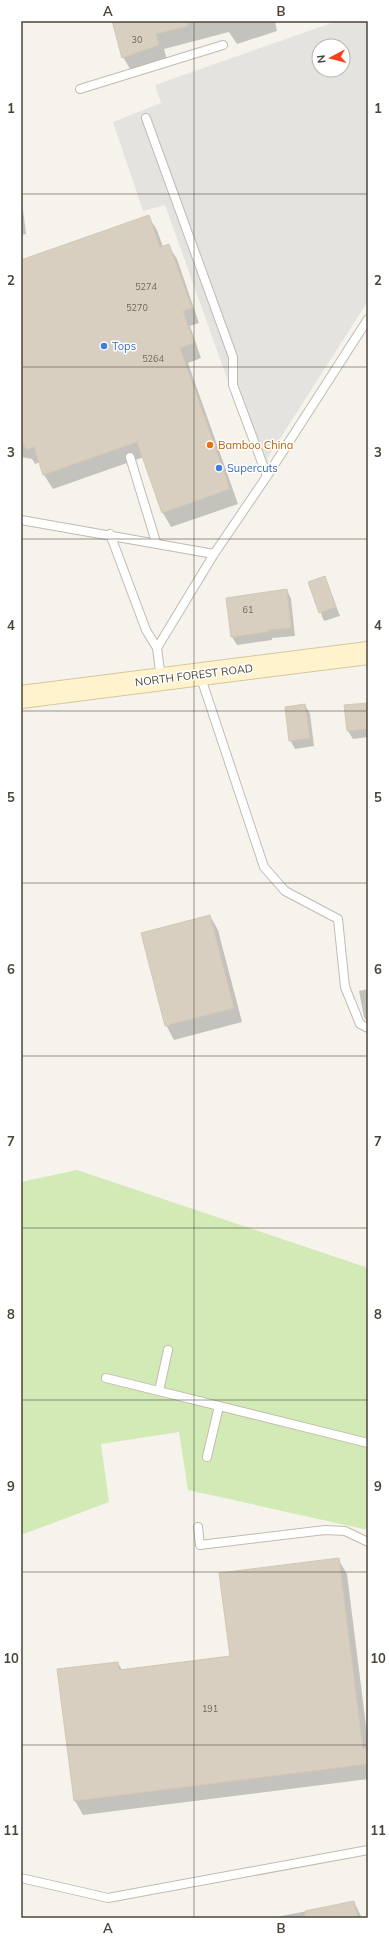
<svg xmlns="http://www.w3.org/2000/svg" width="389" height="1939" font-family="Mulish,sans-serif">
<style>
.green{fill:#d2eab5}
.parking{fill:#e5e3e0;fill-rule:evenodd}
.shadow{fill:#0003}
.building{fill:#d8cfc1;stroke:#d3c7b4}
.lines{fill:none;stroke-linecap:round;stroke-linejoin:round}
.lane-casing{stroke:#c2bbae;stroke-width:10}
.secondary-casing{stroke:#d6c79b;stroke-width:24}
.lane{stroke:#fff;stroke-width:8}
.secondary{stroke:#fff3cd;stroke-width:22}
.grid{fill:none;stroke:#4b4439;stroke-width:1;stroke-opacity:0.55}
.shop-dot{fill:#3f7fe0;stroke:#fff;stroke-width:1.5}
.food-dot{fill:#e8710a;stroke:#fff;stroke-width:1.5}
.labels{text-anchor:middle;stroke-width:3;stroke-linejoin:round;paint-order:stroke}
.number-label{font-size:9px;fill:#6e675b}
.shop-label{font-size:11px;fill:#366cbe;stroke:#fff;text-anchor:start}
.food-label{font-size:11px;fill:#c56008;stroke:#fff;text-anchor:start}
.street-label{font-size:11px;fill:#4b4439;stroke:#fff}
.neatline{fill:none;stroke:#4b4439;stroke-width:1.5}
.grid-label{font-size:13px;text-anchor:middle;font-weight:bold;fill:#4b4439}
</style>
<rect width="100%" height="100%" fill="#f6f3ec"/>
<path class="green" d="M 77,1170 L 368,1268 L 368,1530 L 188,1490 L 179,1432 L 101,1444 L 109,1502 L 21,1535 L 21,1182 Z"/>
<path class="parking" d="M 337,21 L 368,21 L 368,301 L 267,459 L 271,471 L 264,482 L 165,205 L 143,211 L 113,122 L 161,103 L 155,85 ZM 319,46 L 343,46 L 343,70 L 319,70 Z"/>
<path class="shadow" d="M 113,21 L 275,21 L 277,31 L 237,44 L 229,32 L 164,49 L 167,60 L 132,72 L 123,57 Z
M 21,194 L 26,234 L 21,235 Z
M 148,216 L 157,230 L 163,247 L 168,245 L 177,259 L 199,323 L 190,326 L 201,358 L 188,363 L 238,504 L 171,527 L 163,513 L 144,457 L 53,489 L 44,475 L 40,462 L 35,464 L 32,459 L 21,457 L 21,261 Z
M 325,577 L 340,616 L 324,621 L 309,583 Z
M 287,590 L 291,599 L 295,636 L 272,638 L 272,640 L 237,645 L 232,637 L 227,599 Z
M 368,704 L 368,737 L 353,739 L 348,731 Z
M 305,705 L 310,714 L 314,746 L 295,749 L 290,740 Z
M 210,916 L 218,930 L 242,1022 L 174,1040 L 166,1025 Z
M 368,989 L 368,1023 L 364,1017 L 359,991 Z
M 338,1559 L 347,1574 L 368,1742 L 368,1779 L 83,1815 L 75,1801 L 118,1663 L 122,1670 L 231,1657 Z
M 354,1902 L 362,1918 L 271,1918 Z"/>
<path class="building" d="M 112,21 L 187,21 L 188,26 L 156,34 L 159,45 L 122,58 Z
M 149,215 L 160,247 L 169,244 L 192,308 L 183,311 L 194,343 L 180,348 L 230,489 L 162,513 L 137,442 L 43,475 L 34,447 L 26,450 L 24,445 L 21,444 L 21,260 Z
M 325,576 L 336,607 L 319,613 L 308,582 Z
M 287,589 L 291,628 L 268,630 L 268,632 L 231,637 L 226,598 Z
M 368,703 L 368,729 L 347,731 L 344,705 Z
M 305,704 L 310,738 L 289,741 L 285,707 Z
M 210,915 L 234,1008 L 165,1026 L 141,933 Z
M 339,1558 L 363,1749 L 368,1748 L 368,1764 L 74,1801 L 57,1669 L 118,1662 L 119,1670 L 230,1656 L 219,1573 Z
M 354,1901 L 358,1918 L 305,1918 L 305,1911 Z"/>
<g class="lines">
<defs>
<path id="lane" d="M 80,89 L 223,45
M 146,118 L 233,357 L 233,385 L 267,476
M 130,457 L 156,542
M 21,520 L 214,554
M 110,534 L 146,630 L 157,648 L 161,679
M 157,648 L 214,554 L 267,476 L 368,319
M 200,675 L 264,867 L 285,891 L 338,919 L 345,987 L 360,1024 L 368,1028
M 106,1378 L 368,1443
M 159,1391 L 168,1350
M 207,1457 L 219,1406
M 198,1527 L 200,1545 L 325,1530 L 345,1531 L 368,1542
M 21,1878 L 108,1898 L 368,1850"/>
<path id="secondary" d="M 21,697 L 368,653"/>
</defs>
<use href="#lane" class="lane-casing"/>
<use href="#secondary" class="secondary-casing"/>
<use href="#lane" class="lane"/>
<use href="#secondary" class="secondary"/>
</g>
<path class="grid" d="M 194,21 L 194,1918M 21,194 L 368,194M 21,367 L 368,367M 21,539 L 368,539M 21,711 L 368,711M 21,883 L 368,883M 21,1056 L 368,1056M 21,1228 L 368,1228M 21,1400 L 368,1400M 21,1572 L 368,1572M 21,1745 L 368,1745"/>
<g class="shop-dot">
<circle cx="104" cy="346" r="4"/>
<circle cx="219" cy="468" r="4"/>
</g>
<circle class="food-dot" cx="210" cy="445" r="4"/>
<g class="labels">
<g class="number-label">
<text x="137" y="43">30</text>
<text x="146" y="290">5274</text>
<text x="137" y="311">5270</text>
<text x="153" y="362">5264</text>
<text x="248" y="613">61</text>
<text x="210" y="1712">191</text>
</g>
<g class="shop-label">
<text x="112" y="350">Tops</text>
<text x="227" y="472">Supercuts</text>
</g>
<g class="food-label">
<text x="218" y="449">Bamboo China</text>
</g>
<g class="street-label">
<text transform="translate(194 675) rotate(-7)" y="4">NORTH FOREST ROAD</text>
</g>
</g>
<rect width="389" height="1939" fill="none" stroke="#ffffff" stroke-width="44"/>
<g transform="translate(331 58) rotate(263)"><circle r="19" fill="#ffffff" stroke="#b7b4b0"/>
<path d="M0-3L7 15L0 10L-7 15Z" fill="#fc3f1d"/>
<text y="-6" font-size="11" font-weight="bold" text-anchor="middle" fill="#4b4439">N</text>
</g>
<rect x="22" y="22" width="345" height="1895" class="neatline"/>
<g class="grid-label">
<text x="108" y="16">A</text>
<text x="281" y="16">B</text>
<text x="11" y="113">1</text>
<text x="378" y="113">1</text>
<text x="11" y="285">2</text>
<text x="378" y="285">2</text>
<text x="11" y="457">3</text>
<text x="378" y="457">3</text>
<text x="11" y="630">4</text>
<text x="378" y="630">4</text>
<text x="11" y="802">5</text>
<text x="378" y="802">5</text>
<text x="11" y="974">6</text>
<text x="378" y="974">6</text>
<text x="11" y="1146">7</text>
<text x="378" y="1146">7</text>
<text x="11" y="1319">8</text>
<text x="378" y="1319">8</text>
<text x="11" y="1491">9</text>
<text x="378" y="1491">9</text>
<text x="11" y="1663">10</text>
<text x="378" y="1663">10</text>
<text x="11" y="1835">11</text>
<text x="378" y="1835">11</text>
<text x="108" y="1933">A</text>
<text x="281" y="1933">B</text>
</g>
</svg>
